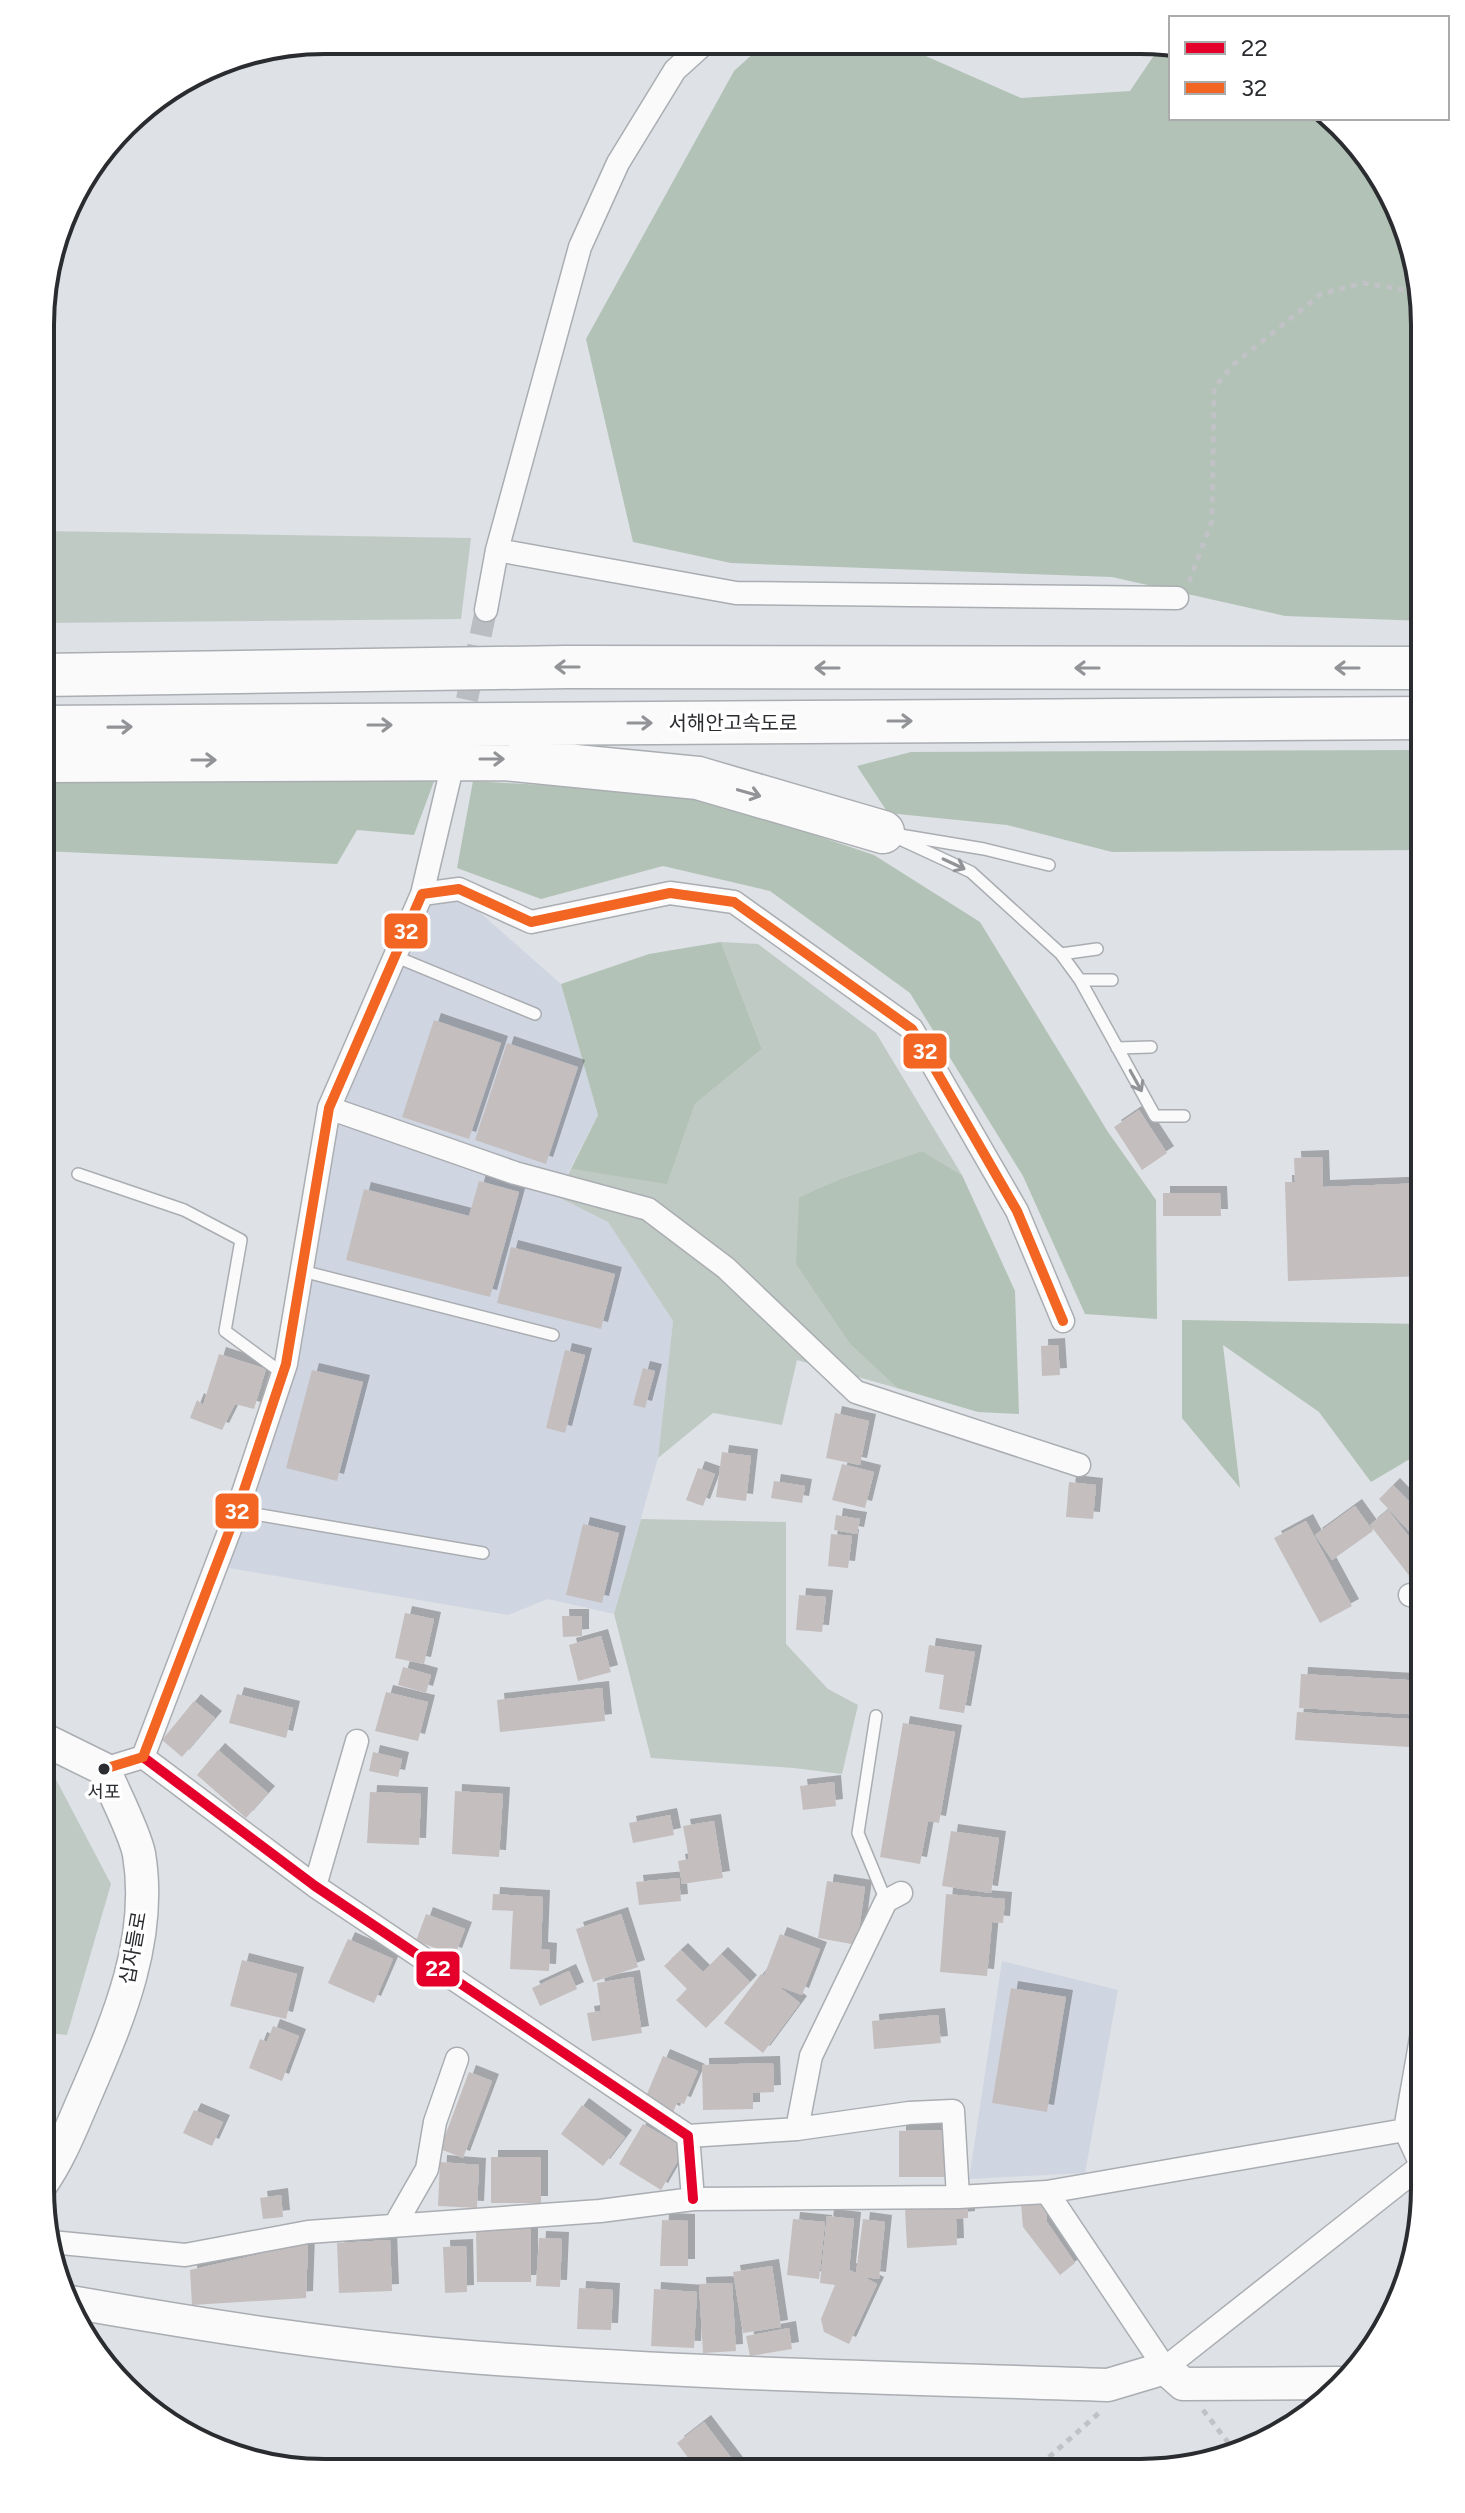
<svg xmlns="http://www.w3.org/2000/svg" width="1465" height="2513" font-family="Figtree,'Noto Sans KR',sans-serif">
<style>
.built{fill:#d0d6e1}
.green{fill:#c0cac4}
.forest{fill:#b2c2b6}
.building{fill:#c4bebe;filter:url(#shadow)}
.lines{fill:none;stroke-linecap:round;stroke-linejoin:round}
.street-tunnel{stroke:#babdc2;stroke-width:22;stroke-dasharray:22 11;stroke-linecap:butt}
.lane-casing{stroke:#aaadb1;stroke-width:14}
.street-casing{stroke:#aaadb1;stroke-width:25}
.secondary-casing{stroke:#aaadb1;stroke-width:35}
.highway-casing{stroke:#aaadb1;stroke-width:45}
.path{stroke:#c1c2c5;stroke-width:5;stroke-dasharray:6 6;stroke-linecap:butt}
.lane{stroke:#fafafb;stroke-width:11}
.street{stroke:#fafafb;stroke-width:22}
.secondary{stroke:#fafafb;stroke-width:32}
.highway{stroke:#fafafb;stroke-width:42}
.bus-1-casing{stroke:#fff;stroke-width:16}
.bus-2-casing{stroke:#fff;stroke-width:16}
.bus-1{stroke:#e4002b;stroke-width:10}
.bus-2{stroke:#f26522;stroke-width:10}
.oneway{stroke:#929396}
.bus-dot{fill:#2a2c30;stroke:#fff;stroke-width:3}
.labels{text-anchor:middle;stroke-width:7;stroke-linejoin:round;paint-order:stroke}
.bus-label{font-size:18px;fill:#2a2c30;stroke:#fff}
.street-label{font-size:20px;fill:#2a2c30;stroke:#fff}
.rim{fill:none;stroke:#2a2c30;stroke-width:4}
.line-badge{stroke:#fff;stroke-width:3}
.badge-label{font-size:22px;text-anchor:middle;font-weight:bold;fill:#fff}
</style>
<defs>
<filter id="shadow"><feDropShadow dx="7" dy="-7" stdDeviation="0" flood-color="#0004"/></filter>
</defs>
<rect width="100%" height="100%" fill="#dee1e6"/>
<path class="built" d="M 427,900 L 467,901 L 561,984 L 598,1115 L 556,1196 L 608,1222 L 673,1321 L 658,1458 L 614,1614 L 548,1599 L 508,1615 L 229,1568 L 312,1274 L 342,1100 Z
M 1002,1961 L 1118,1990 L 1085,2173 L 969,2179 Z"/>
<path class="green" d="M 42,531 L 471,538 L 461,619 L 42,623 Z
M 721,942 L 758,944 L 876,1033 L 962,1175 L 922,1151 L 840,1179 L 799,1197 L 851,1345 L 897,1388 L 797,1360 L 782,1425 L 713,1413 L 658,1458 L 673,1321 L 608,1222 L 556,1196 L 571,1169 L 667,1183 L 695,1104 L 762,1049 Z
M 641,1519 L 786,1522 L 786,1644 L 828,1689 L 858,1705 L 842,1774 L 794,1768 L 651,1758 L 614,1614 Z
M 41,1763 L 50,1768 L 111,1884 L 67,2035 L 40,2032 Z"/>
<path class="forest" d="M 767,41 L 894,42 L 1021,98 L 1130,91 L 1163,42 L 1171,42 L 1171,118 L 1328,118 L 1403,217 L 1425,325 L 1425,621 L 1285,616 L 1112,577 L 731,563 L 633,542 L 586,339 L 734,71 Z
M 1425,750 L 1425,850 L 1112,852 L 1007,825 L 888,813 L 857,766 L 911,752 Z
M 436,776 L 414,835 L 357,830 L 337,864 L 42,851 L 42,779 Z
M 473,781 L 693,794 L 874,855 L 980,922 L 1108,1132 L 1156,1200 L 1157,1319 L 1085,1314 L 1023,1176 L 910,993 L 770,891 L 663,866 L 541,899 L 457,868 Z
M 721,942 L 762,1049 L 695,1104 L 667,1184 L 571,1169 L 598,1115 L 561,984 L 649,954 Z
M 922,1151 L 962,1175 L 1015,1291 L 1019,1414 L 978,1412 L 897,1388 L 851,1345 L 796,1264 L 799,1197 L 840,1179 Z
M 1182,1320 L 1425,1324 L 1425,1450 L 1371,1482 L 1319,1412 L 1223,1345 L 1240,1488 L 1182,1418 Z"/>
<path class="building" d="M 434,1020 L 501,1043 L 469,1139 L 402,1117 Z
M 507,1043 L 578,1067 L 546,1164 L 475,1140 Z
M 1139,1110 L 1167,1153 L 1142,1170 L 1114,1127 Z
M 1322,1157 L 1323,1187 L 1425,1183 L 1425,1276 L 1288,1281 L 1285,1182 L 1295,1182 L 1294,1158 Z
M 479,1181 L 519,1192 L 490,1297 L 346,1260 L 364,1189 L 469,1216 Z
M 1163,1193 L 1220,1193 L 1221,1216 L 1163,1216 Z
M 511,1247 L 615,1274 L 601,1329 L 497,1303 Z
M 1058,1345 L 1060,1375 L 1042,1376 L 1041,1346 Z
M 565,1350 L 585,1355 L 565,1433 L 546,1428 Z
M 219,1354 L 266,1369 L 254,1409 L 235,1404 L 222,1430 L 190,1418 L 197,1400 L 203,1405 Z
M 643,1368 L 655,1371 L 645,1408 L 633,1405 Z
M 312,1370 L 363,1382 L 337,1481 L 286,1468 Z
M 835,1413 L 869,1421 L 860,1465 L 826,1458 Z
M 722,1452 L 751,1456 L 746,1501 L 716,1497 Z
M 842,1464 L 874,1472 L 865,1508 L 832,1500 Z
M 698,1468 L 715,1474 L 703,1506 L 686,1500 Z
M 774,1481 L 805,1486 L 802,1503 L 771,1498 Z
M 1069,1482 L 1096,1485 L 1093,1519 L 1066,1517 Z
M 1393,1485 L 1425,1518 L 1425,1543 L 1422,1545 L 1379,1499 Z
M 1355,1506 L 1373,1531 L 1332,1560 L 1315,1535 Z
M 1388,1510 L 1425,1557 L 1425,1567 L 1411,1578 L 1370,1525 Z
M 836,1515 L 860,1519 L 857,1534 L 834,1530 Z
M 1306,1521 L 1352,1606 L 1320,1623 L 1274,1538 Z
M 583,1524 L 619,1533 L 602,1603 L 566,1595 Z
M 831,1534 L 852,1536 L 848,1568 L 828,1566 Z
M 799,1595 L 826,1597 L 822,1632 L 796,1630 Z
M 405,1613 L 434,1619 L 424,1664 L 395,1658 Z
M 562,1616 L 582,1616 L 582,1636 L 563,1637 Z
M 601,1636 L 611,1672 L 578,1681 L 569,1645 Z
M 929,1645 L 975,1652 L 964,1713 L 939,1709 L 944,1675 L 925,1672 Z
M 403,1667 L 431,1675 L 426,1693 L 398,1685 Z
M 1301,1674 L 1425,1681 L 1425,1715 L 1299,1708 Z
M 602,1688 L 605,1721 L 500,1732 L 497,1700 Z
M 386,1692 L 428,1702 L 418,1741 L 375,1731 Z
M 237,1694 L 293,1708 L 286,1738 L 229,1723 Z
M 194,1701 L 215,1718 L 182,1757 L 162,1740 Z
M 1297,1712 L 1425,1720 L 1425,1748 L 1295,1740 Z
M 903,1723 L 955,1732 L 939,1823 L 928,1821 L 920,1864 L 880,1857 Z
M 218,1750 L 268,1793 L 246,1818 L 197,1775 Z
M 373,1752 L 402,1759 L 398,1777 L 369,1771 Z
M 834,1782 L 836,1806 L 803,1810 L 800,1786 Z
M 455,1791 L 503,1794 L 499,1857 L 452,1854 Z
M 370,1792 L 421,1794 L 419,1845 L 367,1843 Z
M 670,1815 L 674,1835 L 633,1843 L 629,1823 Z
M 714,1821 L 723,1878 L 682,1884 L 678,1861 L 689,1859 L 683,1826 Z
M 951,1831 L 999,1838 L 991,1893 L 942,1886 Z
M 679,1878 L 681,1901 L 639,1905 L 636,1882 Z
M 827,1881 L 865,1887 L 857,1945 L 818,1938 Z
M 493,1894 L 543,1897 L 541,1949 L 550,1950 L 549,1971 L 510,1969 L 513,1911 L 492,1910 Z
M 946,1894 L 1005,1899 L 1003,1923 L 992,1922 L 987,1976 L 940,1972 Z
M 426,1914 L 465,1929 L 455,1955 L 416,1941 Z
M 621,1914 L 638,1967 L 593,1982 L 576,1929 Z
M 780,1934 L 820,1949 L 802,1995 L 778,1986 L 800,2003 L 763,2053 L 724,2023 L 761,1974 L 764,1976 Z
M 348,1939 L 393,1959 L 374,2003 L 328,1983 Z
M 681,1950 L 703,1972 L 721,1954 L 750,1982 L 706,2028 L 676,2000 L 687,1989 L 664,1966 Z
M 242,1960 L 297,1974 L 286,2019 L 230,2006 Z
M 569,1971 L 577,1989 L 540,2006 L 532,1988 Z
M 633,1977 L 642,2033 L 592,2041 L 587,2013 L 601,2011 L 597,1983 Z
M 1011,1988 L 1066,1997 L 1047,2112 L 992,2103 Z
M 938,2015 L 941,2043 L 874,2049 L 872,2021 Z
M 273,2026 L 299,2036 L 282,2081 L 249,2068 L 260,2039 L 267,2042 Z
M 663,2056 L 698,2071 L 684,2104 L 677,2102 L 673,2113 L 644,2101 Z
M 773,2063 L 774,2092 L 753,2093 L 753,2109 L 703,2110 L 702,2065 Z
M 469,2072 L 492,2081 L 463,2158 L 440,2149 Z
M 582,2105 L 625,2137 L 603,2166 L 561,2134 Z
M 194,2110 L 223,2122 L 212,2146 L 183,2133 Z
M 643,2124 L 685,2148 L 661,2190 L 619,2164 Z
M 951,2130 L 951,2177 L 899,2177 L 899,2131 Z
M 491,2157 L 541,2157 L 541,2203 L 491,2203 Z
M 440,2162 L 479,2165 L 477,2208 L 438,2206 Z
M 281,2195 L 283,2217 L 263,2219 L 260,2198 Z
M 968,2204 L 968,2218 L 956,2219 L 957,2245 L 907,2248 L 905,2208 Z
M 1021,2204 L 1046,2205 L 1047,2222 L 1075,2263 L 1060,2275 L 1023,2227 Z
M 827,2216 L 854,2219 L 849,2270 L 856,2273 L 863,2219 L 885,2222 L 879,2279 L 864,2277 L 877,2284 L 849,2344 L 824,2332 L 821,2319 L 835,2285 L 820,2283 Z
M 793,2219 L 825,2222 L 819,2279 L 787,2275 Z
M 662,2220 L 688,2221 L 688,2266 L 660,2266 Z
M 531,2226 L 531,2282 L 477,2282 L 476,2227 Z
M 539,2238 L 562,2239 L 560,2287 L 536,2286 Z
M 390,2240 L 392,2291 L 339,2293 L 337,2243 Z
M 308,2243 L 306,2298 L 192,2305 L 190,2270 Z
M 466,2246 L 467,2292 L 445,2293 L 443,2247 Z
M 772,2266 L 781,2327 L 743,2333 L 733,2272 Z
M 732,2283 L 736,2351 L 703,2353 L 699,2284 Z
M 579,2288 L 613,2290 L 611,2330 L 577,2329 Z
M 654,2289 L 697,2292 L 694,2348 L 651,2346 Z
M 789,2328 L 792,2349 L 750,2356 L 746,2336 Z
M 704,2422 L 742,2472 L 699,2472 L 677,2443 Z"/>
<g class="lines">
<path class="street-tunnel" d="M 460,732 L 486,610"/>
<defs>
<path id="lane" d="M 891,835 L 971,872 L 1061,954 L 1080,980 L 1155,1116 L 1184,1116
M 900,835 L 984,849 L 1049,865
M 1061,954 L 1097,949
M 394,956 L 535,1014
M 1080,980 L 1112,980
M 1117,1048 L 1151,1047
M 78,1174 L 184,1210 L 241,1240 L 225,1331 L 282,1373
M 302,1271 L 553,1335
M 237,1511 L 483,1553
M 876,1716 L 858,1833 L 886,1901"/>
<path id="street" d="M 497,550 L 580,247 L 618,163 L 675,70 L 707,41
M 486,610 L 497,550 L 736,593 L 1177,598
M 422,894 L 450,776
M 329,1108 L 515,1173 L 648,1209 L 726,1268 L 856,1392 L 1079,1465
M 1410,1595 L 1425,1599
M 143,1757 L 315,1886 L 688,2136 L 693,2199
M 104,1769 L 143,1757 L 237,1511 L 286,1364 L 329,1108 L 422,894 L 459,889 L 531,922 L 670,893 L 734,902 L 912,1029 L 1017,1211 L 1063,1321
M 315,1886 L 357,1741
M 797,2129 L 811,2056 L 886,1901 L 901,1893
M 688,2136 L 797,2129 L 909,2113 L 953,2111 L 958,2197
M 1424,2171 L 1405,2130 L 1424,2021
M 1047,2192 L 1165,2368 L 1422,2165
M 395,2225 L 427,2169 L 435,2122 L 457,2059
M 51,2242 L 185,2255 L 308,2232 L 600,2211 L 693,2199 L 958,2197 L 1047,2192 L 1405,2130 L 1424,2132"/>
<path id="secondary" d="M 40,2186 C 60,2158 72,2126 86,2094 C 119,2018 153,1938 139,1854 C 135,1833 113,1791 104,1769 L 41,1738
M 65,2301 C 208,2326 352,2349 497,2359 C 700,2374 904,2378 1108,2385 L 1165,2368 L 1183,2384 L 1338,2383"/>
<path id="highway" d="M 42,675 L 566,667 L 1425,668
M 42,727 L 1425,718
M 42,761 L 504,759 L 698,778 L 883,832"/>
</defs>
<use href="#lane" class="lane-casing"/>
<use href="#street" class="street-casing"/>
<use href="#secondary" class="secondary-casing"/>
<use href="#highway" class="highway-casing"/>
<path class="path" d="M 1189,582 L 1212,521 L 1214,388 L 1234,364 L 1321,294 L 1363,283 L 1418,292
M 1203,2410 L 1237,2454
M 1031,2473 L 1099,2413"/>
<use href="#lane" class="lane"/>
<use href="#street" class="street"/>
<use href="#secondary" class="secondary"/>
<use href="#highway" class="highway"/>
<defs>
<path id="bus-1" d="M 143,1757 L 315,1886 L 688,2136 L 693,2199"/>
<path id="bus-2" d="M 104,1769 L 143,1757 L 237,1511 L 286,1364 L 329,1108 L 422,894 L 459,889 L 531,922 L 670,893 L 734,902 L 912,1029 L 1017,1211 L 1063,1321"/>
</defs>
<use href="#bus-1" class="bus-1-casing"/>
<use href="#bus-2" class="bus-2-casing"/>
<use href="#bus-1" class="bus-1"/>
<use href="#bus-2" class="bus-2"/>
</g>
<defs><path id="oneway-shaft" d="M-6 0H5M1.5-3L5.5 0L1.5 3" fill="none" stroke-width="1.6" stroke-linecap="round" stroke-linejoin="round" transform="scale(2)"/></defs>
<g class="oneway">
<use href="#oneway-shaft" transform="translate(567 667) rotate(180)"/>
<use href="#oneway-shaft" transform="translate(827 668) rotate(-180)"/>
<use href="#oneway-shaft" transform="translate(1087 668) rotate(-180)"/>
<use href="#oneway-shaft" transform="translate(1347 668) rotate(-180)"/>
<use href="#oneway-shaft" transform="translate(900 721)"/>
<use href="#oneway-shaft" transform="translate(640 723)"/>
<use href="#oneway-shaft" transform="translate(380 725)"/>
<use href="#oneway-shaft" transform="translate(120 727) rotate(-1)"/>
<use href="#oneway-shaft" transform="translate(492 759)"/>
<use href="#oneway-shaft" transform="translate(204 760)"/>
<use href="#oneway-shaft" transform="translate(749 793) rotate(16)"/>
<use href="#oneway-shaft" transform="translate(954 864) rotate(25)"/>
<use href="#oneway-shaft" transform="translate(1136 1081) rotate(61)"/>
</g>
<circle class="bus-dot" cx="104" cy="1769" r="7"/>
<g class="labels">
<g class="bus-label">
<text x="104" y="1798">서포</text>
</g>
<g class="street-label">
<text x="733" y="730">서해안고속도로</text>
<text transform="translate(133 1948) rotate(-80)" y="7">십자들로</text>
</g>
</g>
<path d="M0 0H1465V2513H0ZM325 54H1140A271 271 0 0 1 1411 325V2188A271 271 0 0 1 1140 2459H325A271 271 0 0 1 54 2188V325A271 271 0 0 1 325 54Z" fill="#fff" fill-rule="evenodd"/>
<path class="rim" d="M325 54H1140A271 271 0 0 1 1411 325V2188A271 271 0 0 1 1140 2459H325A271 271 0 0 1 54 2188V325A271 271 0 0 1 325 54Z"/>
<g class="line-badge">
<rect x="383" y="912" width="46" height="38" rx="8" fill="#f26522"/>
<rect x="902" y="1032" width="46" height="38" rx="8" fill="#f26522"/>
<rect x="214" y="1492" width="46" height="38" rx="8" fill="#f26522"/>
<rect x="415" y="1950" width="46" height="38" rx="8" fill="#e4002b"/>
</g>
<g class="badge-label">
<text x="406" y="939">32</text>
<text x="925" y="1059">32</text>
<text x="237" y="1519">32</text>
<text x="438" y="1976">22</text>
</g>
<rect x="1169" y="16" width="280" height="104" fill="#ffffff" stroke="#aaabac" stroke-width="2"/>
<rect x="1185" y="42" width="40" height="12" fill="#e4002b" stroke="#aaabac" stroke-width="2"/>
<text x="1241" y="56" font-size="24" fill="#2a2c30">22</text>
<rect x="1185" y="82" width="40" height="12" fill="#f26522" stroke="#aaabac" stroke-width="2"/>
<text x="1241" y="96" font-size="24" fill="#2a2c30">32</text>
</svg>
